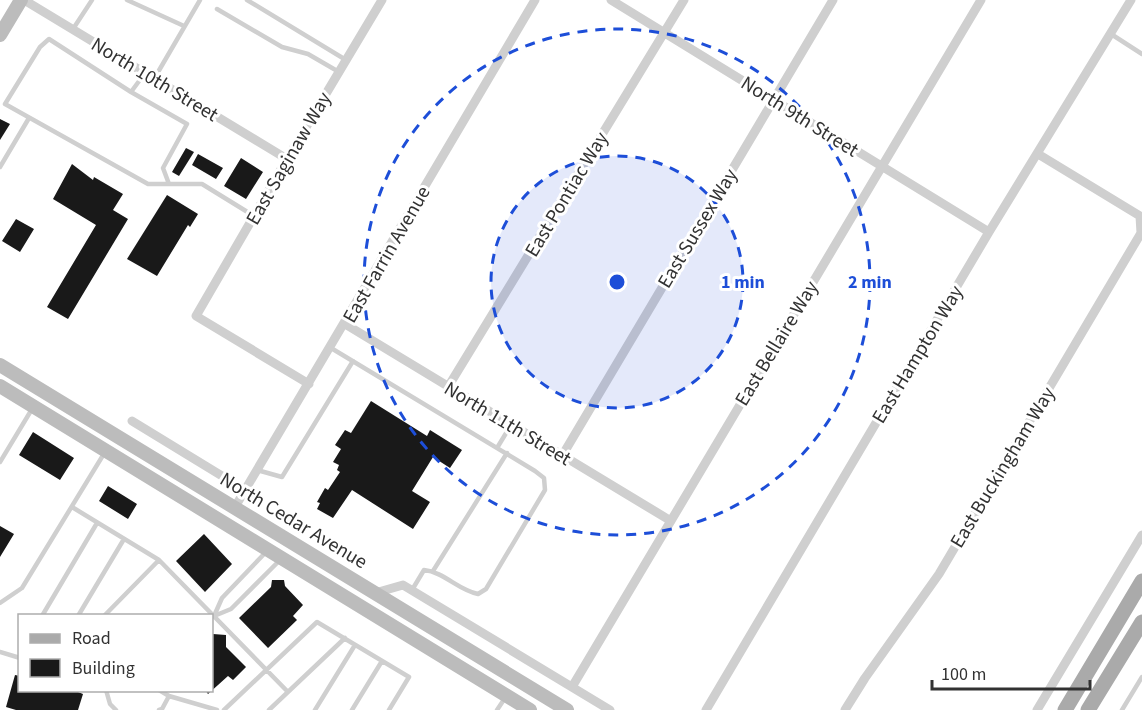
<svg xmlns="http://www.w3.org/2000/svg" width="1142" height="710" font-family="'Source Sans 3',sans-serif">
<style>
.building{fill:#191919}
.lines{fill:none;stroke-linecap:round;stroke-linejoin:round}
.lane{stroke:#cfcfcf;stroke-width:4.5}
.street{stroke:#cfcfcf;stroke-width:9}
.secondary{stroke:#bcbcbc;stroke-width:14}
.primary{stroke:#aaa;stroke-width:15}
.ring{fill:none;stroke:#1d4ed8;stroke-width:3;stroke-dasharray:10 8}
.labels{text-anchor:middle;stroke-width:6;stroke-linejoin:round;paint-order:stroke}
.street-label{font-size:20px;fill:#323232;stroke:#fff}
.centre{fill:#1d4ed8;stroke:#fff;stroke-width:3}
.ring-label{font-size:18px;text-anchor:middle;font-weight:bold;fill:#1d4ed8;stroke:#fff;stroke-width:6;stroke-linejoin:round;paint-order:stroke}
</style>
<rect width="100%" height="100%" fill="#fff"/>
<path class="building" d="M 0,119 L 10,124 L 0,140 Z
M 186,148 L 194,152 L 179,176 L 172,172 Z
M 198,154 L 223,168 L 216,179 L 192,165 Z
M 241,158 L 263,172 L 246,199 L 224,186 Z
M 72,164 L 93,180 L 94,177 L 123,194 L 113,210 L 128,219 L 68,319 L 47,307 L 96,225 L 53,199 Z
M 167,195 L 198,214 L 190,227 L 188,225 L 157,276 L 127,259 Z
M 16,219 L 34,229 L 20,252 L 2,241 Z
M 371,401 L 427,436 L 430,430 L 462,450 L 450,468 L 433,457 L 412,491 L 430,502 L 413,529 L 352,490 L 333,518 L 317,509 L 320,503 L 317,502 L 325,488 L 328,490 L 340,472 L 337,470 L 339,465 L 333,462 L 341,449 L 335,445 L 345,430 L 351,433 Z
M 33,432 L 74,458 L 60,480 L 19,455 Z
M 108,486 L 137,504 L 128,519 L 99,501 Z
M 0,526 L 14,534 L 0,557 Z
M 204,534 L 232,564 L 205,592 L 176,561 Z
M 272,580 L 284,580 L 285,586 L 303,605 L 293,616 L 297,620 L 268,648 L 239,618 L 271,587 Z
M 213,634 L 226,635 L 226,647 L 246,667 L 233,680 L 228,676 L 208,694 L 205,690 L 212,690 Z
M 15,675 L 20,676 L 20,690 L 73,690 L 83,694 L 78,710 L 16,710 L 6,707 Z"/>
<g class="lines">
<path class="lane" d="M 127,0 L 184,26
M 247,0 L 346,60
M 217,9 L 282,47 L 308,54 L 339,72
M 73,29 L 92,0
M 1111,34 L 1142,54
M 145,73 L 131,92 L 49,39 L 40,47 L 5,104 L 148,184 L 202,184 L 254,216
M 154,79 L 200,0
M 131,92 L 187,124 L 163,168 L 169,184
M 0,167 L 29,118
M 331,348 L 535,471 L 544,478 L 545,490 L 486,589 L 478,594 C 458,590 444,572 424,570 L 412,590
M 497,448 L 511,425
M 0,462 L 32,409
M 257,470 L 282,477 L 353,361
M 72,507 L 159,560 L 288,692
M 266,552 L 222,598 L 214,616 L 231,609 L 280,560
M 433,571 L 507,453
M 0,603 L 22,588 L 105,452
M 42,616 L 97,523
M 78,616 L 124,539
M 104,616 L 159,560
M 0,652 L 20,658
M 106,690 L 110,704 L 116,710
M 159,690 L 169,696 L 217,710
M 159,710 L 162,709 L 169,696
M 224,710 L 317,622 L 409,677 L 389,710
M 269,710 L 345,638
M 315,710 L 355,645
M 352,710 L 382,661
M 497,710 L 505,698
M 1122,710 L 1142,677"/>
<path class="street" d="M 24,0 L 287,159
M 611,0 L 989,232
M 345,324 L 671,521
M 309,384 L 196,316 L 287,159 L 382,0
M 448,387 L 684,0
M 132,421 L 245,490
M 562,456 L 833,0
M 235,507 L 535,0
M 375,593 L 403,585 L 610,710
M 572,687 L 981,0
M 706,710 L 989,232 L 1131,0
M 845,710 L 865,678 L 939,574 L 1141,233 L 1140,216 L 1038,154
M 1037,710 L 1142,535"/>
<path class="secondary" d="M 0,35 L 21,0
M 0,365 L 567,710
M 0,386 L 530,710"/>
<path class="primary" d="M 1065,710 L 1142,581
M 1088,710 L 1142,622"/>
</g>
<circle cx="617" cy="282" r="126" fill="#1d4ed8" fill-opacity=".12"/>
<g class="ring">
<circle cx="617" cy="282" r="126"/>
<circle cx="617" cy="282" r="253"/>
</g>
<g class="labels">
<g class="street-label">
<text transform="translate(155 79) rotate(31)" y="7">North 10th Street</text>
<text transform="translate(800 116) rotate(32)" y="7">North 9th Street</text>
<text transform="translate(288 158) rotate(-60)" y="7">East Saginaw Way</text>
<text transform="translate(566 194) rotate(-59)" y="7">East Pontiac Way</text>
<text transform="translate(697 228) rotate(-59)" y="7">East Sussex Way</text>
<text transform="translate(386 254) rotate(-60)" y="7">East Farrin Avenue</text>
<text transform="translate(776 343) rotate(-59)" y="7">East Bellaire Way</text>
<text transform="translate(917 354) rotate(-59)" y="7">East Hampton Way</text>
<text transform="translate(508 423) rotate(31)" y="7">North 11th Street</text>
<text transform="translate(1002 467) rotate(-59)" y="7">East Buckingham Way</text>
<text transform="translate(294 520) rotate(31)" y="7">North Cedar Avenue</text>
</g>
</g>
<circle cx="617" cy="282" r="9" class="centre"/>
<g class="ring-label">
<text x="743" y="288">1 min</text>
<text x="870" y="288">2 min</text>
</g>
<rect x="18" y="614" width="195" height="78" fill="#ffffff" stroke="#adadad" stroke-width="1.5"/>
<rect x="30" y="634" width="30" height="9" fill="#aaaaaa" stroke="#adadad" stroke-width="1.5"/>
<text x="72" y="644" font-size="18" fill="#323232">Road</text>
<rect x="30" y="659" width="30" height="18" fill="#191919" stroke="#adadad" stroke-width="1.5"/>
<text x="72" y="674" font-size="18" fill="#323232">Building</text>
<path d="M932 680v9h158v-9" fill="none" stroke="#323232" stroke-width="3"/>
<text x="941" y="680" font-size="18" fill="#323232" stroke="#ffffff" stroke-width="4.5" paint-order="stroke">100 m</text>
</svg>
